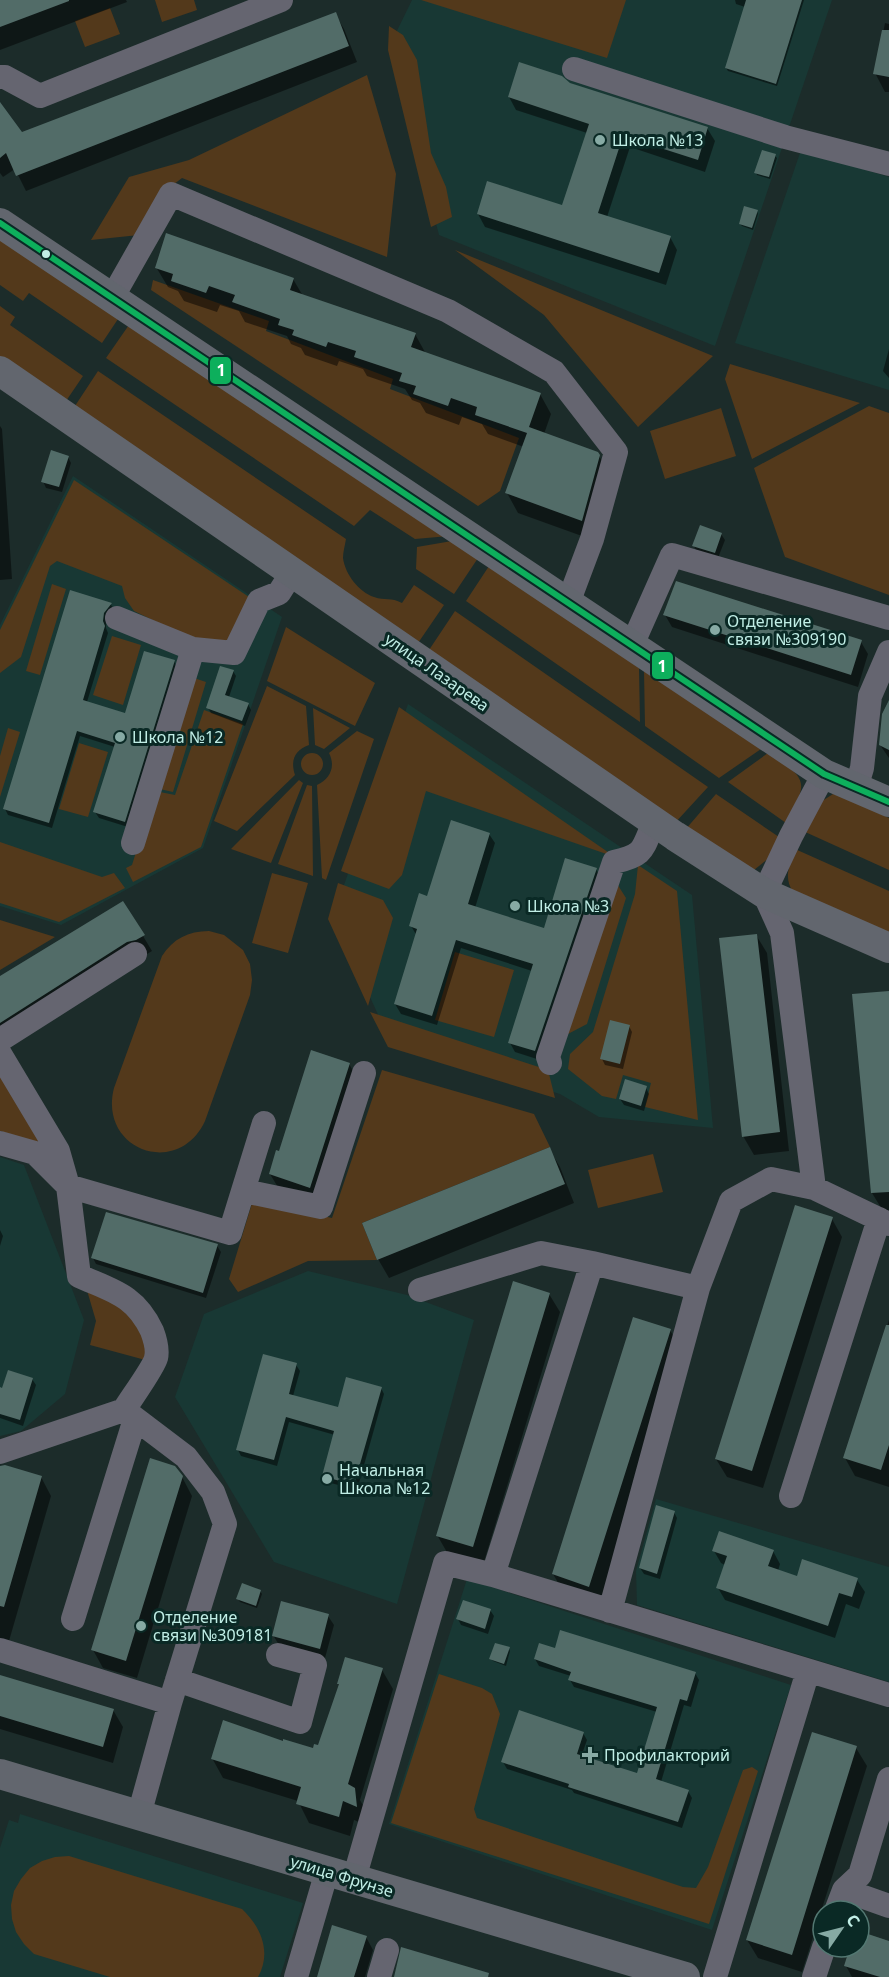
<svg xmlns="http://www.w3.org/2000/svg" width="889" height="1977" font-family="'Noto Sans',sans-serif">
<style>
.built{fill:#183834}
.green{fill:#53391b}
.shadow{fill:#0007}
.building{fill:#526c68}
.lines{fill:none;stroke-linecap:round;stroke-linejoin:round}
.minor{stroke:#656570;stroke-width:24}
.major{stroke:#62666e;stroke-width:30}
.bus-1-casing{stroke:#0a2925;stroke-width:10}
.bus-1{stroke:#0daf5c;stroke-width:6}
.poi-dot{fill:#87aaa4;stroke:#0a2925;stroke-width:2}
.bus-dot{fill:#c1eee6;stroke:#0a2925;stroke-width:2}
.labels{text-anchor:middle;stroke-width:6;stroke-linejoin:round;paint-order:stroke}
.poi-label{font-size:16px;fill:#c1eee6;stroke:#0a2925;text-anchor:start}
.street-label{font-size:16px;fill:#c1eee6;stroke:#0a2925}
.line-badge{stroke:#0a2925;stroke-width:2}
.badge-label{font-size:16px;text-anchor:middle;font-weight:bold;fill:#fff}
</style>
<rect width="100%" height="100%" fill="#1c2c2a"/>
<path class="built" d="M 412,0 L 832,0 L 715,346 L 439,235 L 390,45 Z
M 801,150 L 889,177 L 889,390 L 735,343 Z
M 73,476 L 282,617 L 203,848 L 61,925 L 0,906 L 0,625 Z
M 408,704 L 692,895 L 713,1128 L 599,1117 L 560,1094 L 391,1043 L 333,916 Z
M 0,1157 L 24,1165 L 84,1320 L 65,1394 L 21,1431 L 0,1436 Z
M 308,1271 L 407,1295 L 474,1320 L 397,1604 L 274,1562 L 175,1397 L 204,1314 Z
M 656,1499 L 889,1567 L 889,1682 L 637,1605 L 636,1571 Z
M 467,1579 L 791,1685 L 712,1930 L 389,1824 Z
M 20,1814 L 303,1903 L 280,1977 L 0,1977 L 0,1848 L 9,1820 L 18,1823 Z"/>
<path class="green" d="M 155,0 L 194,0 L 197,10 L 162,22 Z
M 421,0 L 626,0 L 607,58 Z
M 110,8 L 120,34 L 85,47 L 75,21 Z
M 389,26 L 403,35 L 417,60 L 431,153 L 446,187 L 452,217 L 431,227 L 388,50 Z
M 367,75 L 396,174 L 387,257 L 182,178 L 157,197 L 139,235 L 91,240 L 129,177 L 189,160 Z
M 0,235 L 120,316 L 102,343 L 29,293 L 23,301 L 0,285 Z
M 455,250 L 713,356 L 638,427 L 544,315 Z
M 153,280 L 269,321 L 266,331 L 393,379 L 390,389 L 519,438 L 500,491 L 478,506 L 151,290 Z
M 0,306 L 15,317 L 10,325 L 83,376 L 64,404 L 0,360 Z
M 131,322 L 449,536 L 415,539 L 370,510 L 354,526 L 106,358 Z
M 730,364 L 860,403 L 752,459 L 725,379 Z
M 98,371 L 346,539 C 345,545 343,552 343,558 C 345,574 359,592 374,597 C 385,601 391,597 402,603 L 414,585 L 444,605 L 416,646 L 73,409 Z
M 869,406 L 889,413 L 889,595 L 785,557 L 754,468 Z
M 721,408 L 736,456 L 665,479 L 650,431 Z
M 74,480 L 252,599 L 231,646 L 200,643 L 134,611 L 125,598 L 122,586 L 57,561 L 50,566 L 21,657 L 0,673 L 0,630 Z
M 452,541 L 478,558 L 454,594 L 416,569 L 417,547 Z
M 491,563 L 639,668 L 640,722 L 466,601 Z
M 52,584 L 66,589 L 40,675 L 26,671 Z
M 455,611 L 708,787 L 674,824 L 427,653 Z
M 286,627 L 375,683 L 355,726 L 267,681 Z
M 112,636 L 141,645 L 123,705 L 93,695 Z
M 644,671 L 761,749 L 719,778 L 645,726 Z
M 188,676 L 206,682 L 173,792 L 155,788 Z
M 267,686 L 306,706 L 309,745 C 295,750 290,760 295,775 L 237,831 L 214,821 Z
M 399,707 L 615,857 L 426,791 L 402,875 L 389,889 L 341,871 Z
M 313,708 L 350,728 L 324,749 L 315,745 Z
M 204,710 L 243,724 L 201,847 L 133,882 L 126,868 L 132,865 L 155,791 L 175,795 Z
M 8,728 L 20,732 L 0,797 L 0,756 Z
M 357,731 L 374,739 L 326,880 L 322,878 L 317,785 C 330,779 336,767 329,753 Z
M 79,743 L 108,752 L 88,817 L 59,809 Z
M 768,753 C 808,779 809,781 786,823 L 728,782 Z
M301 764a11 11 0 1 1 22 0a11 11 0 1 1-22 0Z
M 299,780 L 303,783 L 271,863 L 231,849 Z
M 307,785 L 312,786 L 313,876 L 278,864 Z
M 716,794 L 779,837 L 769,858 L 754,870 L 685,830 Z
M 833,794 L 843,797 L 889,818 L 889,870 L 803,831 L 816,805 Z
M 0,842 L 102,877 L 114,873 L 125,888 L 59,922 L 0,903 Z
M 795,849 L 889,891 L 889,939 L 793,892 C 783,876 790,866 795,849 Z
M 638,865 L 677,891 L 698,1120 L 645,1107 L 651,1083 L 623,1075 L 616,1099 L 602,1096 L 568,1069 L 570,1054 L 593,1032 L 635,894 Z
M 272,873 L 308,883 L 288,953 L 252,943 Z
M 614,879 L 626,898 L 587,1024 L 566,1035 Z
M 338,883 L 383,900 L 393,918 L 368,1006 L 328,919 Z
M 0,920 L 55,937 L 0,970 Z
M 209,931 L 224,935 L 243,950 L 250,964 L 252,980 L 250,995 L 205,1121 C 178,1179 98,1150 114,1088 L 162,956 C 173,939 188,931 209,931 Z
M 455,952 L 514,970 L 494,1037 L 435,1020 Z
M 370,1012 L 548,1070 L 555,1098 L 388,1047 Z
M 0,1067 L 44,1145 L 0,1131 Z
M 382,1070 L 534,1114 L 550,1147 L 362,1223 L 377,1260 L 308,1261 L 238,1292 L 229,1279 L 253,1200 L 332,1218 Z
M 653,1154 L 663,1192 L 598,1208 L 588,1170 Z
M 86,1287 L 130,1308 L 145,1331 L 149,1361 L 90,1345 L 96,1321 Z
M 439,1674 L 482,1688 L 492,1694 L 500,1714 L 474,1809 L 477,1818 L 683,1887 L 696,1888 L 708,1867 L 743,1770 L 752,1767 L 758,1771 L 709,1924 L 391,1823 Z
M 69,1856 L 242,1909 C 261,1927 272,1952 258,1977 L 110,1977 L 34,1954 L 24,1944 L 16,1932 L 12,1919 L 11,1905 L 14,1891 L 21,1879 L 30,1868 L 42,1861 L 55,1857 Z"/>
<path class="shadow" d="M 0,0 L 126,0 L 127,2 L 0,50 Z
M 735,0 L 804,0 L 777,86 L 728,71 L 726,68 L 745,7 L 736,4 Z
M 335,14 L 344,29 L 357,62 L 26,191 L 15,169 L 3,177 L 0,173 L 0,105 L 21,134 Z
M 885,23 L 889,24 L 889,92 L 885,92 L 875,73 Z
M 569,84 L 707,128 L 715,141 L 705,172 L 630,147 L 607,217 L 670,237 L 677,250 L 666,285 L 485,227 L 478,214 L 563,207 L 587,133 L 516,110 L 509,97 Z
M 775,156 L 777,158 L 770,179 L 757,175 L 756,172 Z
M 757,211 L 758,214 L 753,230 L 742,226 L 740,224 Z
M 156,267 L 293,279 L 303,296 L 415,334 L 426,354 L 540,394 L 551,414 L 544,434 L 599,456 L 611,476 L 593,540 L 518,513 L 507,493 L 524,447 L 488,434 L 482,424 L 462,417 L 459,425 L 426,413 L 420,403 L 412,400 L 405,389 L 367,376 L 363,369 L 339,361 L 337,366 L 305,355 L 301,348 L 291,344 L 287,336 L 245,322 L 239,311 L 220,305 L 217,312 L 184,301 L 178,291 L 168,287 Z
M 889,349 L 889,378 L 883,371 Z
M 0,426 L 2,429 L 12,579 L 0,580 Z
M 68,457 L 71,463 L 62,492 L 46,488 L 43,481 Z
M 721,534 L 725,540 L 718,558 L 697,552 L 694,546 Z
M 71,592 L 111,605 L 115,610 L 106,620 L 106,628 L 108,633 L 87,702 L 126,715 L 174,661 L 177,668 L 128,827 L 99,818 L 95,812 L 115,747 L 80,736 L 52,828 L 8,815 L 5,809 Z
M 665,615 L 861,642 L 868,654 L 858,687 L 672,627 Z
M 233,671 L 236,676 L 229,697 L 248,704 L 251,710 L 245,726 L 211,713 L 208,708 Z
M 889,716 L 889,758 L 880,745 Z
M 489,834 L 495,843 L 475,908 L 545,929 L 596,869 L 601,879 L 540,1060 L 515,1052 L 510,1043 L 532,971 L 461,948 L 437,1025 L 401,1014 L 395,1004 L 417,936 L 411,926 L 428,898 Z
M 756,935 L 767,953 L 789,1151 L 754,1155 L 743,1136 Z
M 143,936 L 152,951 L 0,1043 L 0,978 Z
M 889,995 L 889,1211 L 883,1211 L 872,1193 L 853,996 Z
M 629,1026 L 632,1032 L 623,1069 L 605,1065 L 602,1059 Z
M 349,1064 L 358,1079 L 318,1202 L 279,1189 L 270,1174 L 280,1153 Z
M 646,1088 L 649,1094 L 644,1111 L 624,1105 L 620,1099 Z
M 549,1149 L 560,1167 L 574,1203 L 389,1278 L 378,1259 Z
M 832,1219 L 842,1237 L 763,1488 L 727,1477 L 716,1459 Z
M 0,1230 L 3,1236 L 0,1246 Z
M 217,1246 L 221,1252 L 206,1298 L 96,1264 L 93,1258 Z
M 549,1294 L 560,1312 L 483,1565 L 448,1554 L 437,1535 Z
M 889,1320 L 889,1487 L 855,1476 L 845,1458 Z
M 670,1330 L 680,1348 L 600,1604 L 564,1593 L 553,1574 Z
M 296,1365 L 300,1371 L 293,1396 L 339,1409 L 381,1388 L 384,1394 L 357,1490 L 327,1482 L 324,1476 L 335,1435 L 289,1422 L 277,1466 L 241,1456 L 238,1450 Z
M 32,1379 L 36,1385 L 23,1426 L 0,1418 L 0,1388 L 3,1389 Z
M 0,1467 L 41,1477 L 51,1496 L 9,1641 L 0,1638 Z
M 182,1477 L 192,1496 L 137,1678 L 103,1668 L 93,1650 Z
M 674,1512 L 677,1518 L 660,1579 L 644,1574 L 640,1568 Z
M 714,1551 L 773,1551 L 780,1564 L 778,1571 L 798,1578 L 857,1580 L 865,1592 L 859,1609 L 846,1604 L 835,1638 L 725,1600 L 718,1588 L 725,1565 L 721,1563 Z
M 260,1591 L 262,1594 L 257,1608 L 240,1602 L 238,1599 Z
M 490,1610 L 494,1616 L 488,1634 L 461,1625 L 458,1619 Z
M 328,1616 L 334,1625 L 325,1658 L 279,1645 L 273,1635 Z
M 509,1649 L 510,1651 L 506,1666 L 493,1661 L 491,1659 Z
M 556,1650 L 695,1673 L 699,1680 L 691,1707 L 684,1705 L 661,1782 L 688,1791 L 692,1798 L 682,1828 L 574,1793 L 572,1790 L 507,1769 L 503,1762 L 583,1733 L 587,1740 L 581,1757 L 638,1775 L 657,1712 L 574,1687 L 570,1680 L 571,1676 L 539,1666 L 535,1659 Z
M 382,1670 L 393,1689 L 360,1800 L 365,1809 L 367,1825 L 354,1820 L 350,1836 L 309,1823 L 298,1801 L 223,1778 L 212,1758 L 266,1738 L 314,1750 L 319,1747 L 330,1719 Z
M 0,1677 L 113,1710 L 123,1727 L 113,1763 L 0,1729 Z
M 856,1748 L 867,1766 L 802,1972 L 758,1958 L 747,1940 Z
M 859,1933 L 889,1942 L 889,1977 L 852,1977 L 846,1966 L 851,1947 L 859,1947 Z
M 366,1937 L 373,1950 L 365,1977 L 318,1977 Z"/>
<path class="building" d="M 0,0 L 69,0 L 69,1 L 0,27 Z
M 746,0 L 802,0 L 776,84 L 725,68 Z
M 336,12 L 349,46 L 16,176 L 6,153 L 0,158 L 0,102 L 22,132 Z
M 882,30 L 889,30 L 889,77 L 873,74 Z
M 519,62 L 562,76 L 570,83 L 708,127 L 698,160 L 623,136 L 598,213 L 671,236 L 659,273 L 477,214 L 487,181 L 562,205 L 589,124 L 508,97 Z
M 762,150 L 776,154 L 769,177 L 754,173 Z
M 744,206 L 758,210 L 752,228 L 739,224 Z
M 166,233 L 294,278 L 290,290 L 416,333 L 411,347 L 541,393 L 529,427 L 598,452 L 600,455 L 582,521 L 505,493 L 527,433 L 475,415 L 477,407 L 451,398 L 448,406 L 413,394 L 416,386 L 399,381 L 402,373 L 354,357 L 356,351 L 328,342 L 326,347 L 292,335 L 294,330 L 278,325 L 280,319 L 232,302 L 235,295 L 209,286 L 206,293 L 171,281 L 173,274 L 155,268 Z
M 51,450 L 69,456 L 59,487 L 41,482 Z
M 700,525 L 722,533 L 715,553 L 692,546 Z
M 676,581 L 862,640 L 851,675 L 663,615 Z
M 70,590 L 112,603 L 104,613 L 103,621 L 105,626 L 83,700 L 125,713 L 144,651 L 175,660 L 125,822 L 93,812 L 115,743 L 77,731 L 49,823 L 3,809 Z
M 220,666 L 234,670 L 225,695 L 249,703 L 242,721 L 206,708 Z
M 889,700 L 889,750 L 879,745 L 882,714 Z
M 451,820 L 490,833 L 468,904 L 544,928 L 565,858 L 597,868 L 535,1051 L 508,1043 L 533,964 L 456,940 L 432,1016 L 394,1004 L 417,929 L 409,926 L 419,893 L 427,896 Z
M 123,901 L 145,935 L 136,940 L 127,942 L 0,1023 L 0,976 Z
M 757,934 L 780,1132 L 742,1137 L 719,938 Z
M 889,991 L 889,1192 L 871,1193 L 852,994 Z
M 610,1020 L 630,1025 L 620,1064 L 600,1059 Z
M 311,1050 L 350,1063 L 310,1188 L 269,1174 L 276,1150 L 279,1151 Z
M 625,1079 L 647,1086 L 641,1106 L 619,1099 Z
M 550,1147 L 565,1184 L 377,1260 L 362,1223 Z
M 795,1205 L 833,1217 L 752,1471 L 715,1459 Z
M 106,1212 L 218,1244 L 203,1293 L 91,1258 Z
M 513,1281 L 550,1293 L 473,1547 L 436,1536 Z
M 633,1317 L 671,1329 L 589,1587 L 552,1574 Z
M 886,1325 L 889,1325 L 889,1445 L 881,1470 L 843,1458 Z
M 263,1354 L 297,1363 L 289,1394 L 338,1407 L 346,1377 L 382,1387 L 354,1485 L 322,1476 L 334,1431 L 286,1417 L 274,1460 L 236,1450 Z
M 8,1370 L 33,1378 L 20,1420 L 0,1414 L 0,1387 L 2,1388 Z
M 150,1458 L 175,1466 L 183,1476 L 126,1661 L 91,1650 Z
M 5,1465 L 42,1476 L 4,1607 L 0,1606 L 0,1466 Z
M 656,1505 L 675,1511 L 657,1574 L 639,1568 Z
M 719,1531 L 774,1550 L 768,1566 L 797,1576 L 802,1559 L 858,1578 L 852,1597 L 839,1593 L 828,1626 L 716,1588 L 727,1556 L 712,1551 Z
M 242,1583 L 261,1590 L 256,1606 L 236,1599 Z
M 463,1600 L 491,1609 L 485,1629 L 456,1619 Z
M 281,1601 L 329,1614 L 320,1649 L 272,1636 Z
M 560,1630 L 696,1672 L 687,1701 L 680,1699 L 656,1779 L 689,1790 L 678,1822 L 568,1787 L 569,1784 L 501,1762 L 519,1710 L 584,1732 L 577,1754 L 637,1773 L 657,1707 L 568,1680 L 571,1672 L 534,1659 L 539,1643 L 555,1648 Z
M 495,1643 L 510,1647 L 504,1664 L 489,1659 Z
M 345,1657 L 383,1668 L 348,1784 L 355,1788 L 357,1807 L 343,1801 L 339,1817 L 296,1804 L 301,1787 L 211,1759 L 223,1720 L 283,1741 L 283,1739 L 313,1748 L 314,1744 L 318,1745 L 339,1684 L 337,1684 Z
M 0,1675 L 114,1709 L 103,1747 L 0,1716 Z
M 812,1732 L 857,1746 L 792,1955 L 746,1940 Z
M 332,1925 L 367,1936 L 354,1977 L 317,1977 Z
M 859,1931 L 889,1941 L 889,1977 L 880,1977 L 844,1966 L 850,1947 L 859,1947 Z
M 401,1947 L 489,1973 L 488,1977 L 394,1977 Z"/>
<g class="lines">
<path class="minor" d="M 574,69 L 785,137 L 889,164
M 0,77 L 5,77 L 40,96 L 281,0
M 112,298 L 171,194 L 448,311 L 554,372 L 616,452 L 592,539 L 568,603
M 117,618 L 193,649 L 234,653 L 259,601 L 279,593 L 293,571
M 632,645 L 672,555 L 889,618
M 856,788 L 862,768 L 870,696 L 889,652
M 133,843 L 193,649
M 0,1040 L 135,954
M 0,1054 L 58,1151 L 68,1186 L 230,1233 L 264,1123
M 550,1063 L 548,1057 L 614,862 C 645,855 642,850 654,822
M 0,1143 L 35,1153 L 68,1186 L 79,1276 C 113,1291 135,1295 152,1331 C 155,1339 158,1350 156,1358 C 154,1367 130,1400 124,1410
M 814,1188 L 782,933 L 764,893 L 791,836 L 824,774
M 244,1191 L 321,1207 L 364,1073
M 420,1290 L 541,1253 L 592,1263
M 0,1452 L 124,1410 L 186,1457 L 213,1492 L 225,1524 L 170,1703 L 139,1815
M 791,1496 L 879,1219
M 493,1575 L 592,1263 L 698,1288
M 610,1611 L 698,1288 L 731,1201 L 771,1179 L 814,1188 L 889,1224
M 73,1619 L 135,1419
M 0,1650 L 170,1703
M 177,1680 L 300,1722 L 315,1665 L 278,1655
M 354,1879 L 445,1563 L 493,1575 L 889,1695
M 844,1890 L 889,1906
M 836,1911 L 844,1890 L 860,1875 L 889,1779
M 296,1977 L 327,1871
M 379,1977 L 387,1950
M 715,1977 L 808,1671
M 814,1977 L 824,1947"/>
<path class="major" d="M 0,223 L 824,774 L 889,802
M 0,371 L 675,836 L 764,893 L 889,948
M 0,1774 L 685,1977"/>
<defs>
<path id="bus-1" d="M 0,223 L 824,774 L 889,802"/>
</defs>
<use href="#bus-1" class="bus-1-casing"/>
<use href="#bus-1" class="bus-1"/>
</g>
<g class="poi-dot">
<circle cx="600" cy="140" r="6"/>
<circle cx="715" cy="630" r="6"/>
<circle cx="120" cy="737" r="6"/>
<circle cx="515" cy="906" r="6"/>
<circle cx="327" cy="1479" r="6"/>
<circle cx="141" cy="1626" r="6"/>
<path d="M587 1746h6v6h6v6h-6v6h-6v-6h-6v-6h6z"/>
</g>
<circle class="bus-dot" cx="46" cy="254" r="5"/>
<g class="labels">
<g class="poi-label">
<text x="612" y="146">Школа №13</text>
<text x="727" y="627">Отделение<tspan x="727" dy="18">связи №309190</tspan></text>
<text x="132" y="743">Школа №12</text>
<text x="527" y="912">Школа №3</text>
<text x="339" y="1476">Начальная<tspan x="339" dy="18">Школа №12</tspan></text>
<text x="153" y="1623">Отделение<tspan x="153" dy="18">связи №309181</tspan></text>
<text x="604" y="1761">Профилакторий</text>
</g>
<g class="street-label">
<text transform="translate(437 672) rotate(35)" y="6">улица Лазарева</text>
<text transform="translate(342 1876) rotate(17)" y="6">улица Фрунзе</text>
</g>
</g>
<g class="line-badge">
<rect x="209" y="356" width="23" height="29" rx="6" fill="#0daf5c"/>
<rect x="651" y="651" width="23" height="29" rx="6" fill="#0daf5c"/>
</g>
<g class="badge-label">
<text x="221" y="376">1</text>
<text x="662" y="672">1</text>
</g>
<g transform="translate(841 1929) rotate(55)"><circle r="28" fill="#0a2925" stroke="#537872" stroke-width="1.5"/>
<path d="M0-4.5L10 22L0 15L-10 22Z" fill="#87aaa4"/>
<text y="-9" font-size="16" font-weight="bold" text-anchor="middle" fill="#c1eee6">С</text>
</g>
</svg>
